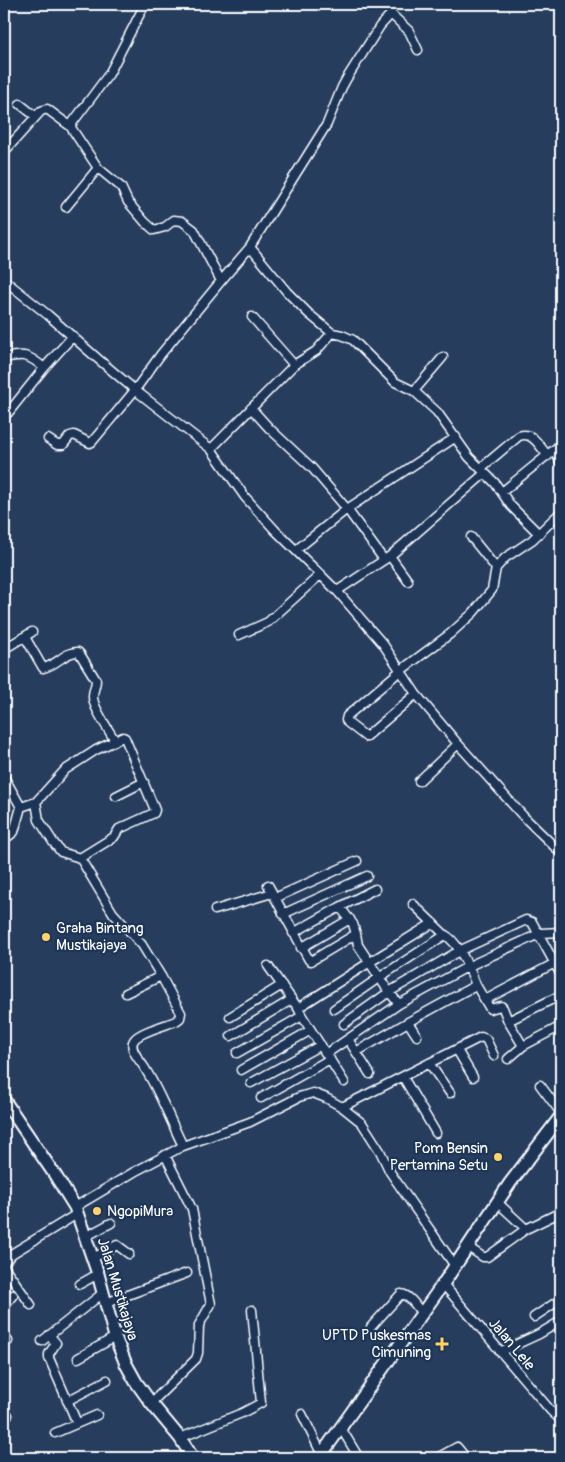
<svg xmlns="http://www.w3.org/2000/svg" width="565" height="1462" font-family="Pangolin,sans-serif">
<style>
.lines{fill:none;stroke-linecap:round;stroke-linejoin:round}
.minor-casing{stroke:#fff;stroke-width:11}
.secondary-casing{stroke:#fff;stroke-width:15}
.minor{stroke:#1d3557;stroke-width:8}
.secondary{stroke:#1d3557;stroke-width:11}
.poi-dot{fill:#ffd166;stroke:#1d3557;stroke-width:2}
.labels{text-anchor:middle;stroke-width:4.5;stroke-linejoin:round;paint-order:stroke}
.poi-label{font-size:15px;fill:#fff;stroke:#1d3557;text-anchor:start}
.street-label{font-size:15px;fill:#fff;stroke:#1d3557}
</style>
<rect width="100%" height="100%" fill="#263d5e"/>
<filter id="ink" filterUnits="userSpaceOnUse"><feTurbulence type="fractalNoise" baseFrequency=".02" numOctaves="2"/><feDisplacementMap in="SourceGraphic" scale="10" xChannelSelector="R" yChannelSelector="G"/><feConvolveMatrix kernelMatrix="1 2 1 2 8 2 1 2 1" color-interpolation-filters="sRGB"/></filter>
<g filter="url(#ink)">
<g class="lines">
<defs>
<path id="minor" d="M 20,104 L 35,116
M 70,126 L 109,74 L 145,4
M 4,152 L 41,111 L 47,109 L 70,126 L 98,168 L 121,187 L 128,202 L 145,222 L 154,230 L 165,227 L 174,220 L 182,221 L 194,230 L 221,281
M 66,207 L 98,168
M 250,247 L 287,292 L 309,314 L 332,333 L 342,335 L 353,340 L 395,382 L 414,391 L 437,412 L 469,457 L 495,483 L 511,506 L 539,534
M 4,280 L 48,315 L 98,359 L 135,390 L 211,449 L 245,497 L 275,530 L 337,591 L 383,644 L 416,694 L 458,744 L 523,816 L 561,853
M 252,317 L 294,365
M 4,358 C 24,354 28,354 44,368
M 414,391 L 443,357
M 251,408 L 269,428 L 312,468 L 347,509 L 384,560
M 8,413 L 44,368 L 73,336
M 48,439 L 57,445 L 63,445 L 70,436 L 74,435 L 90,443 L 92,442 L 135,390 L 161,354 L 221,281 L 250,247 L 327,124 L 342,87 L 347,78 L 380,26 L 391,14 L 409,31 L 418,50
M 211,449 L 294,365 L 316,351 L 332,333
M 555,451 L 561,463
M 481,468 L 519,436 C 533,431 539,446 548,456
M 502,492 L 561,444
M 471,537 L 496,568
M 296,550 L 347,509 L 456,437
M 390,556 L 408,581
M 337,591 L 390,556 L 485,473
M 239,635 L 268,622 L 321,574
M 25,637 L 43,668 C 56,666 65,651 78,652 L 80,654 L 96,680 C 96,686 93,690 93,696 C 92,707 110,731 115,741
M 4,649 L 32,632
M 416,694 L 366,737 L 348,723 L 346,720 L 347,716 L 400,671 L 450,634 L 473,613 L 492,590 L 496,568 L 505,558 L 532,540 L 561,512
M 4,777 L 21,807 L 14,832 L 4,840
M 419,781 L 458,744
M 116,796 L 144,782
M 36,802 L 39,820 L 53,842 L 61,852 L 80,858 L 113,913 L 142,945 L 161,976 L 181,1013 L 180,1018 L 176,1021 C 166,1025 139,1032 134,1040 C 128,1049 140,1060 144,1067 C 160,1092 170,1120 183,1146 L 134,1172 L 75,1207
M 21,807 L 36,802 L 65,770 L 96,750 L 123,737 L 125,738 L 155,810 L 154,813 L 119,829 L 114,837 L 80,858
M 268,885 L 309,960 L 311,961 L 356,934
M 275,898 L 357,861
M 413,904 L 445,935 C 458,941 471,972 476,985 L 408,1022 L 417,1036
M 340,907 L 375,889
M 215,910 L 272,893
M 283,914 L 367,876
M 293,933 L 340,907 L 353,924 L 356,934 L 358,945 L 389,992 L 399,1004
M 301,948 L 350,919
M 268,966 L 298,1008 L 302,1016 L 326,1054 L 399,1004 L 469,966 L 541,933 L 561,932
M 476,985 L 490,1009 L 501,1006 L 503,1008 L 508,1021 L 523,1046
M 126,993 L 161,976
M 485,1000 L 555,963
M 298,1008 L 370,962 L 433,923
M 334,1009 L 380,977 L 445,935
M 230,1017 L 282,985
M 508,1021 L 561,995
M 344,1024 L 389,992 L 459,951 L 526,920 L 532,922 L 561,975
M 231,1036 L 291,1000
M 348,1039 L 370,1074
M 457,1050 L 473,1077
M 356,1052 L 408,1022
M 237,1053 L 302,1016
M 327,1055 L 344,1082
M 508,1059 L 523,1046 L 561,1026
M 429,1063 L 450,1093
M 241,1070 L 311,1030
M 403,1077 L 436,1133
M 251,1083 L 321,1045
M 540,1085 L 561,1113
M 261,1098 L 330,1059
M 342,1107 L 481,1037 L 486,1039 L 494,1056
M 183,1146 L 250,1122 L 299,1097 L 313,1093 L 326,1098 L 342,1107 L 362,1123 L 380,1151 L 390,1172 L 403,1191 L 455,1266
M 497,1202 L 526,1229 L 561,1212
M 85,1237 L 111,1223
M 468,1247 L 483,1257 L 487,1257 L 526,1229
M 93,1258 L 117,1245 L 129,1254
M 80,1284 L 98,1274
M 443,1284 L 551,1411 L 561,1420
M 106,1303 L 187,1273
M 31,1305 L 5,1268 L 4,1265 L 5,1261 L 13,1253 L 77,1214
M 4,1306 L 13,1295
M 534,1317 L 561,1299
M 371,1327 L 401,1294 C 410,1295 417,1307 422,1314
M 49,1335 L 56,1343 L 49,1354 L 49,1358 L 77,1423
M 42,1341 L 103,1293
M 4,1343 L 8,1341
M 500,1352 L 539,1334 L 561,1321
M 78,1358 L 115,1337
M 67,1401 L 107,1380
M 151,1403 L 196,1359 L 198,1353 L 199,1325 L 211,1304 L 192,1209 L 165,1155
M 302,1414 L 322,1455
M 4,1416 L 8,1415
M 341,1428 L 359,1458
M 55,1433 L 97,1415
M 180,1438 L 242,1413 L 261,1403 L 252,1310
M 437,1458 L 457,1447 L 466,1458"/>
<path id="secondary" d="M 4,1100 L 55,1175 L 75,1207 L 98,1274 L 115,1337 L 126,1364 L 136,1382 L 151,1403 L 180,1438 L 193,1458
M 319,1458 L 443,1284 L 510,1183 L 561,1116"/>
</defs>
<use href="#minor" class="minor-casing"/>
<use href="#secondary" class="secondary-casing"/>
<use href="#minor" class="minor"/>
<use href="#secondary" class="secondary"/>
</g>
</g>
<g class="poi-dot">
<circle cx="46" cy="937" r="5"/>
<circle cx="498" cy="1157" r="5"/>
<circle cx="97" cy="1211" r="5"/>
<path d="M439.5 1336.5h5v5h5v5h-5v5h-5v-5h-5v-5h5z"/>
</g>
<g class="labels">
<g class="poi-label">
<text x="56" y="933">Graha Bintang<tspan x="56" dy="17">Mustikajaya</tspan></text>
<text x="488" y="1153" text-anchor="end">Pom Bensin<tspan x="488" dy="17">Pertamina Setu</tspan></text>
<text x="107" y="1216">NgopiMura</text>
<text x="431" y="1340" text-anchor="end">UPTD Puskesmas<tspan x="431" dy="17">Cimuning</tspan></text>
</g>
<g class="street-label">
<text transform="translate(118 1289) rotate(73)" y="5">Jalan Mustikajaya</text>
<text transform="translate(512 1344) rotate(50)" y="5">Jalan Lele</text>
</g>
</g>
<rect width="565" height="1462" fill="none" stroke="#1d3557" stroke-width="20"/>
<rect x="10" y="10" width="545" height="1442" fill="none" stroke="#fff" stroke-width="2" filter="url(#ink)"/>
</svg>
